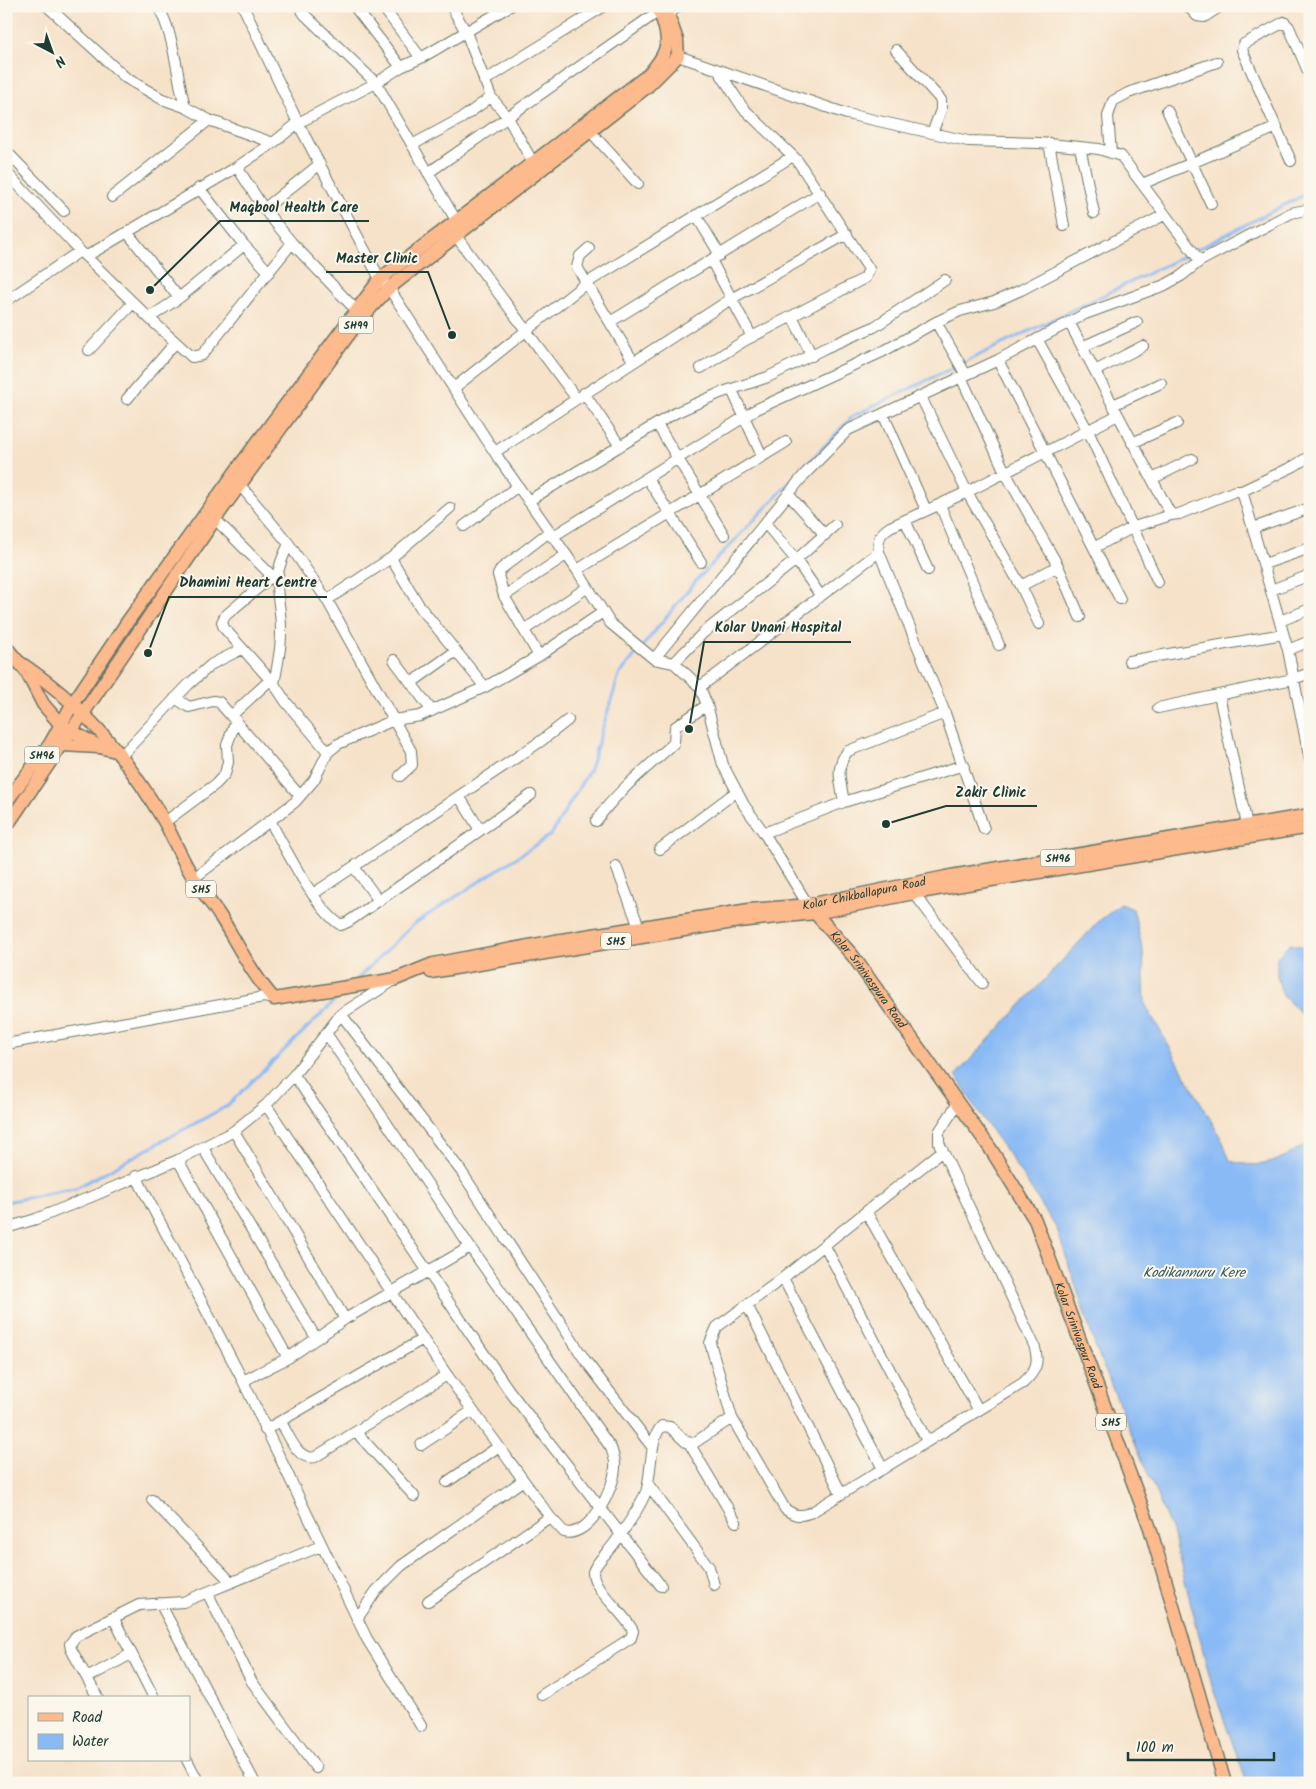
<svg xmlns="http://www.w3.org/2000/svg" width="1316" height="1789" font-family="Kalam,sans-serif">
<style>
.water{fill:#89baf5;stroke:#547c94}
.lines{fill:none;stroke-linecap:round;stroke-linejoin:round}
.stream{stroke:#89baf5;stroke-width:3}
.minor-casing{stroke:#6a7768;stroke-width:12}
.major-casing{stroke:#6a7768;stroke-width:15}
.minor{stroke:#fff;stroke-width:10}
.major{stroke:#fcba8d;stroke-width:12}
.labels{text-anchor:middle;stroke-width:4;stroke-linejoin:round;paint-order:stroke}
.shield{fill:#fbf7ec;stroke:#61756b;stroke-width:1}
.shield-label{font-size:11px;font-weight:bold;fill:#1f3d34}
.street-label{font-size:12px;fill:#1f3d34;stroke:#fbf7ec}
.water-label{font-size:14px;font-style:italic;fill:#3a5c64;stroke:#fbf7ec}
.leader{fill:none;stroke:#1f3d34;stroke-width:2}
.callout-dot{fill:#1f3d34;stroke:#fbf7ec;stroke-width:2}
.callout-label{font-size:14px;text-anchor:middle;font-weight:bold;fill:#1f3d34;stroke:#fbf7ec;stroke-width:4;stroke-linejoin:round;paint-order:stroke}
</style>
<rect width="100%" height="100%" fill="#fbf7ec"/>
<filter id="ink" filterUnits="userSpaceOnUse"><feTurbulence type="fractalNoise" baseFrequency=".02" numOctaves="2"/><feDisplacementMap in="SourceGraphic" scale="10" xChannelSelector="R" yChannelSelector="G"/><feConvolveMatrix kernelMatrix="1 2 1 2 8 2 1 2 1" color-interpolation-filters="sRGB"/></filter>
<filter id="wash" filterUnits="userSpaceOnUse"><feTurbulence type="fractalNoise" baseFrequency=".0096" numOctaves="4" result="noise"/><feDisplacementMap in="SourceGraphic" scale="20" xChannelSelector="R" yChannelSelector="G"/><feGaussianBlur stdDeviation="1.12" result="paint"/><feColorMatrix in="noise" values="0 0 0 0 0 0 0 0 0 0 0 0 0 0 0 0 0 1.4 0 .05"/><feComposite in="paint" operator="in"/></filter>
<g filter="url(#wash)">
<rect width="100%" height="100%" fill="#f6e2c9"/>
<path class="water" d="M 1121,904 L 1133,909 L 1143,951 L 1145,1004 L 1223,1142 L 1230,1161 C 1267,1171 1278,1160 1310,1142 L 1310,1783 L 1247,1783 L 1212,1686 L 1173,1534 L 1097,1351 L 1057,1229 L 1009,1155 L 979,1113 L 956,1075 L 1099,921 Z
M 1290,944 L 1310,948 L 1310,1022 L 1283,996 L 1277,976 L 1277,957 Z"/>
<g class="lines">
<path class="stream" d="M 354,982 L 414,924 L 551,835 L 590,769 L 619,675 L 695,582 L 853,416 L 1170,263 L 1302,196 L 1310,194
M 6,1202 L 76,1188 L 227,1106 L 344,992"/>
</g>
</g>
<g filter="url(#ink)">
<g class="lines">
<defs>
<path id="minor" d="M 47,6 L 126,78 L 162,99 L 185,107 L 209,120 L 273,143
M 158,6 C 175,37 176,72 185,107
M 243,6 L 298,123 L 380,279 L 389,288 L 499,459 L 577,570 L 610,623 L 654,659 L 674,663 L 700,687 L 707,705 L 723,765 L 744,805 L 764,833 L 808,905
M 299,6 L 305,15 L 376,83 L 457,222
M 354,6 L 401,67
M 382,6 L 421,58
M 451,6 L 466,32 L 491,97 L 507,116 L 533,163
M 1188,6 L 1197,16 L 1204,17 L 1221,6
M 668,15 L 678,6
M 896,50 L 941,100 L 941,110 L 932,133
M 678,56 L 847,114 L 968,141 L 1039,143 L 1099,149 L 1121,156 L 1200,261 L 1291,213 L 1310,209
M 484,81 L 604,6
M 1167,110 L 1211,204
M 590,131 L 638,184
M 1049,143 L 1064,226
M 412,145 L 462,118 L 491,97
M 1080,147 L 1094,213
M 6,151 L 64,211
M 1111,153 L 1108,116 L 1113,101 L 1128,93 L 1217,62
M 1291,161 L 1242,50 L 1244,44 L 1284,22 L 1289,27 L 1310,76
M 237,167 L 264,209 L 292,243 L 356,310
M 6,172 L 80,251 L 149,318 L 192,357 L 202,355 L 292,243
M 428,173 L 659,11
M 1142,184 L 1277,127
M 199,188 L 244,245 L 269,272
M 112,197 L 209,120
M 264,209 L 320,164
M 696,215 L 720,255
M 127,232 L 179,298
M 456,236 L 576,398
M 589,248 L 580,256 L 577,267 L 633,361
M 87,256 L 237,167 L 273,143 L 298,123 L 376,83 L 401,67 L 421,58 L 510,6
M 711,260 L 752,337
M 6,301 L 80,251
M 792,316 L 812,356
M 149,318 L 179,298 L 244,245
M 610,322 L 820,193
M 936,322 L 966,375
M 1069,322 L 1171,515 L 1179,514 L 1235,491 L 1242,491 L 1288,650 L 1310,761
M 1037,339 L 1088,431 L 1158,582
M 1082,347 L 1137,322
M 89,350 L 133,303
M 998,360 L 1120,599
M 701,368 L 744,341 L 865,278 L 869,269 L 797,160 L 743,108 L 718,70
M 1095,371 L 1143,346
M 961,377 L 1005,472 L 1058,566 L 1080,617
M 454,388 L 585,284 L 793,156
M 732,390 L 762,456
M 584,393 L 620,446
M 921,397 L 967,492 L 1021,586 L 1039,624
M 127,399 L 175,343
M 1113,405 L 1161,383
M 883,414 L 926,510
M 657,424 L 724,535
M 1132,443 L 1177,423
M 495,452 L 731,299 L 847,234
M 647,478 L 701,562
M 1152,479 L 1192,459
M 240,485 L 289,544 L 327,600 L 411,751 L 412,765 L 400,776
M 1242,491 L 1294,466 L 1310,456
M 788,494 L 825,535
M 528,501 L 675,413 L 720,393 L 768,377 L 825,348 L 874,327 L 945,280
M 940,505 L 999,645
M 215,519 L 275,579
M 905,520 L 928,570
M 765,523 L 796,560 L 820,595
M 464,526 L 518,486
M 1253,528 L 1310,508
M 552,537 L 757,409 L 882,352 L 936,322 L 960,311 L 994,302 L 1021,290 L 1164,215
M 289,544 C 267,586 282,593 281,634 C 281,651 277,667 274,684 L 286,702 L 328,752
M 1095,547 L 1134,527 L 1171,515
M 391,558 L 420,607 L 485,687
M 1264,564 L 1310,548
M 577,570 L 786,442
M 272,576 L 225,616 L 222,622 L 224,628 L 274,684
M 1021,586 L 1058,566
M 1271,590 L 1310,575
M 504,596 L 566,555
M 327,600 L 391,558 L 450,508
M 1280,621 L 1310,609
M 524,630 L 588,587
M 1288,650 L 1310,641
M 539,656 L 504,596 L 498,575 L 501,569 L 549,532
M 654,659 L 804,475 L 848,430 L 998,360 L 1085,314 L 1165,285 L 1181,276 L 1200,261
M 394,660 L 432,711
M 1129,661 L 1283,634
M 674,663 L 703,633 L 796,560 L 835,525
M 411,683 L 456,651
M 700,687 L 879,552
M 1219,695 L 1247,825
M 175,698 L 189,707 L 213,701 L 219,702 L 300,796
M 1158,708 L 1293,679 L 1310,673
M 232,715 L 270,680
M 122,755 L 188,685 L 212,664 L 242,649
M 459,796 L 480,830
M 844,802 C 841,783 834,767 848,751 L 945,713
M 270,821 C 284,846 317,912 341,925 L 348,922 L 531,795
M 596,821 C 618,790 646,769 674,743 L 675,727 L 707,705
M 165,822 L 216,784 L 225,774 L 228,762 L 227,745 L 236,720
M 984,829 L 945,713 L 879,552 C 877,540 879,534 890,527 L 967,492 L 1118,415
M 764,833 L 844,802 L 964,765
M 660,849 L 737,791
M 616,866 L 639,927
M 354,867 L 379,901
M 194,878 L 295,802 L 314,780 L 328,752 L 338,744 L 394,720 L 420,716 L 485,687 L 539,656 L 603,612
M 914,893 L 982,983
M 313,894 L 541,741 L 568,720
M 341,1014 L 461,1171 L 585,1360 L 653,1448
M 326,1033 L 470,1247 L 611,1448 C 613,1454 616,1461 615,1467 C 615,1488 589,1539 564,1532 L 550,1517 L 428,1601
M 6,1044 L 264,997 L 274,999
M 294,1075 L 508,1389 L 661,1586
M 266,1105 L 447,1375 L 550,1517
M 234,1131 L 345,1319
M 203,1148 L 316,1338
M 941,1152 L 783,1278 L 717,1327 L 710,1343 L 732,1418 L 785,1509 C 795,1516 800,1517 812,1512 L 1023,1383 C 1036,1371 1040,1362 1034,1345 L 939,1143 L 939,1132 L 958,1103
M 178,1160 L 288,1358
M 136,1176 L 243,1381 L 367,1639 L 421,1726
M 867,1213 L 978,1409
M 6,1228 L 36,1219 L 93,1196 L 178,1160 L 234,1131 L 266,1105 L 294,1075 L 341,1014 L 393,981
M 825,1246 L 927,1441
M 783,1278 L 883,1469
M 747,1305 L 841,1493
M 243,1381 L 288,1358 L 345,1319 L 470,1247
M 281,1422 C 289,1435 297,1461 315,1457 L 447,1375
M 265,1430 L 423,1339
M 357,1433 L 414,1496
M 689,1443 L 736,1522
M 421,1445 L 472,1411
M 447,1482 L 498,1447
M 648,1484 L 709,1567 L 714,1585
M 152,1500 L 231,1582
M 207,1592 L 252,1682 L 316,1768
M 160,1603 L 255,1783
M 114,1619 L 154,1698
M 357,1619 L 376,1591 L 401,1566 L 522,1481
M 87,1678 L 131,1654
M 542,1695 L 631,1638 L 633,1631 C 625,1613 593,1590 593,1572 C 596,1562 607,1553 613,1545 C 625,1529 638,1511 646,1492 C 652,1475 649,1438 662,1426 L 670,1427 L 686,1442 L 694,1443 L 732,1418
M 98,1698 L 71,1649 L 70,1644 L 76,1636 L 139,1605 L 183,1602 L 321,1546
M 187,1760 L 199,1783"/>
<g id="major">
<path d="M 6,647 L 26,671 L 43,704 L 61,725 L 100,747 L 119,752"/>
<path id="s1" d="M 16,660 C 83,704 123,752 164,821 C 172,835 178,851 186,865 C 196,884 210,901 222,919 C 239,947 252,974 274,999 L 396,979 L 433,964 L 555,941 L 749,910 L 808,905 L 951,876 L 1310,815"/>
<path d="M 62,745 L 98,747"/>
<path d="M 6,802 L 50,744 L 73,703 L 128,621 L 244,460 L 380,279 L 648,75 C 672,49 671,38 657,6"/>
<path d="M 6,827 L 215,519 L 357,323 L 389,288 L 648,86 L 678,56 L 677,40 L 665,6"/>
<path id="s2" d="M 808,905 L 853,956 L 990,1148 L 1035,1220 L 1150,1528 L 1225,1783"/>
<path d="M 431,972 L 739,921 L 815,913 L 914,893 L 1310,827"/>
</g>
</defs>
<use href="#minor" class="minor-casing"/>
<use href="#major" class="major-casing"/>
<use href="#minor" class="minor"/>
<use href="#major" class="major"/>
</g>
</g>
<g class="labels">
<g class="shield">
<rect x="338.5" y="316.5" width="35" height="17" rx="4"/>
<rect x="24.5" y="746.5" width="35" height="17" rx="4"/>
<rect x="1040.5" y="849.5" width="35" height="17" rx="4"/>
<rect x="186" y="880.5" width="30" height="17" rx="4"/>
<rect x="601" y="932.5" width="30" height="17" rx="4"/>
<rect x="1096" y="1413.5" width="30" height="17" rx="4"/>
</g>
<g class="shield-label">
<text x="356" y="329">SH99</text>
<text x="42" y="759">SH96</text>
<text x="1058" y="862">SH96</text>
<text x="201" y="893">SH5</text>
<text x="616" y="945">SH5</text>
<text x="1111" y="1426">SH5</text>
</g>
<g class="street-label">
<text dy="4" stroke="none"><textPath href="#s1" startOffset="1031">Kolar Chikballapura Road</textPath></text>
<text dy="4" stroke="none"><textPath href="#s2" startOffset="96">Kolar Srinivaspura Road</textPath></text>
<text dy="4" stroke="none"><textPath href="#s2" startOffset="512">Kolar Srinivaspur Road</textPath></text>
</g>
<g class="water-label">
<text x="1194" y="1277">Kodikannuru Kere</text>
</g>
</g>
<path class="leader" d="M150 290L220 221H369M452 335L428 272H326M148 653L169 597H327M689 729L704 642H851M886 824L946 806H1037"/>
<g class="callout-dot">
<circle cx="150" cy="290" r="5"/>
<circle cx="452" cy="335" r="5"/>
<circle cx="148" cy="653" r="5"/>
<circle cx="689" cy="729" r="5"/>
<circle cx="886" cy="824" r="5"/>
</g>
<g class="callout-label">
<text x="294" y="212">Maqbool Health Care</text>
<text x="377" y="263">Master Clinic</text>
<text x="248" y="587">Dhamini Heart Centre</text>
<text x="778" y="632">Kolar Unani Hospital</text>
<text x="991" y="797">Zakir Clinic</text>
</g>
<rect width="1316" height="1789" fill="none" stroke="#fbf7ec" stroke-width="25"/>
<rect x="28" y="1696" width="162" height="65" fill="#fbf7ec" stroke="#a3ada2"/>
<rect x="38" y="1713" width="25" height="8" fill="#fcba8d" stroke="#a3ada2"/>
<text x="72" y="1722" font-size="15" fill="#1f3d34">Road</text>
<rect x="38" y="1734" width="25" height="15" fill="#89baf5" stroke="#a3ada2"/>
<text x="72" y="1746" font-size="15" fill="#1f3d34">Water</text>
<g transform="translate(52 52) rotate(139)" stroke="#fbf7ec" stroke-width="4" paint-order="stroke">
<path d="M0-4L9 19L0 12L-9 19Z" fill="#1f3d34"/>
<text y="-8" font-size="14" font-weight="bold" text-anchor="middle" fill="#1f3d34">N</text>
</g>
<path d="M1128 1752v8h146v-8" fill="none" stroke="#1f3d34" stroke-width="2.5"/>
<text x="1136" y="1752" font-size="15" fill="#1f3d34" stroke="#fbf7ec" stroke-width="4" paint-order="stroke">100 m</text>
</svg>
